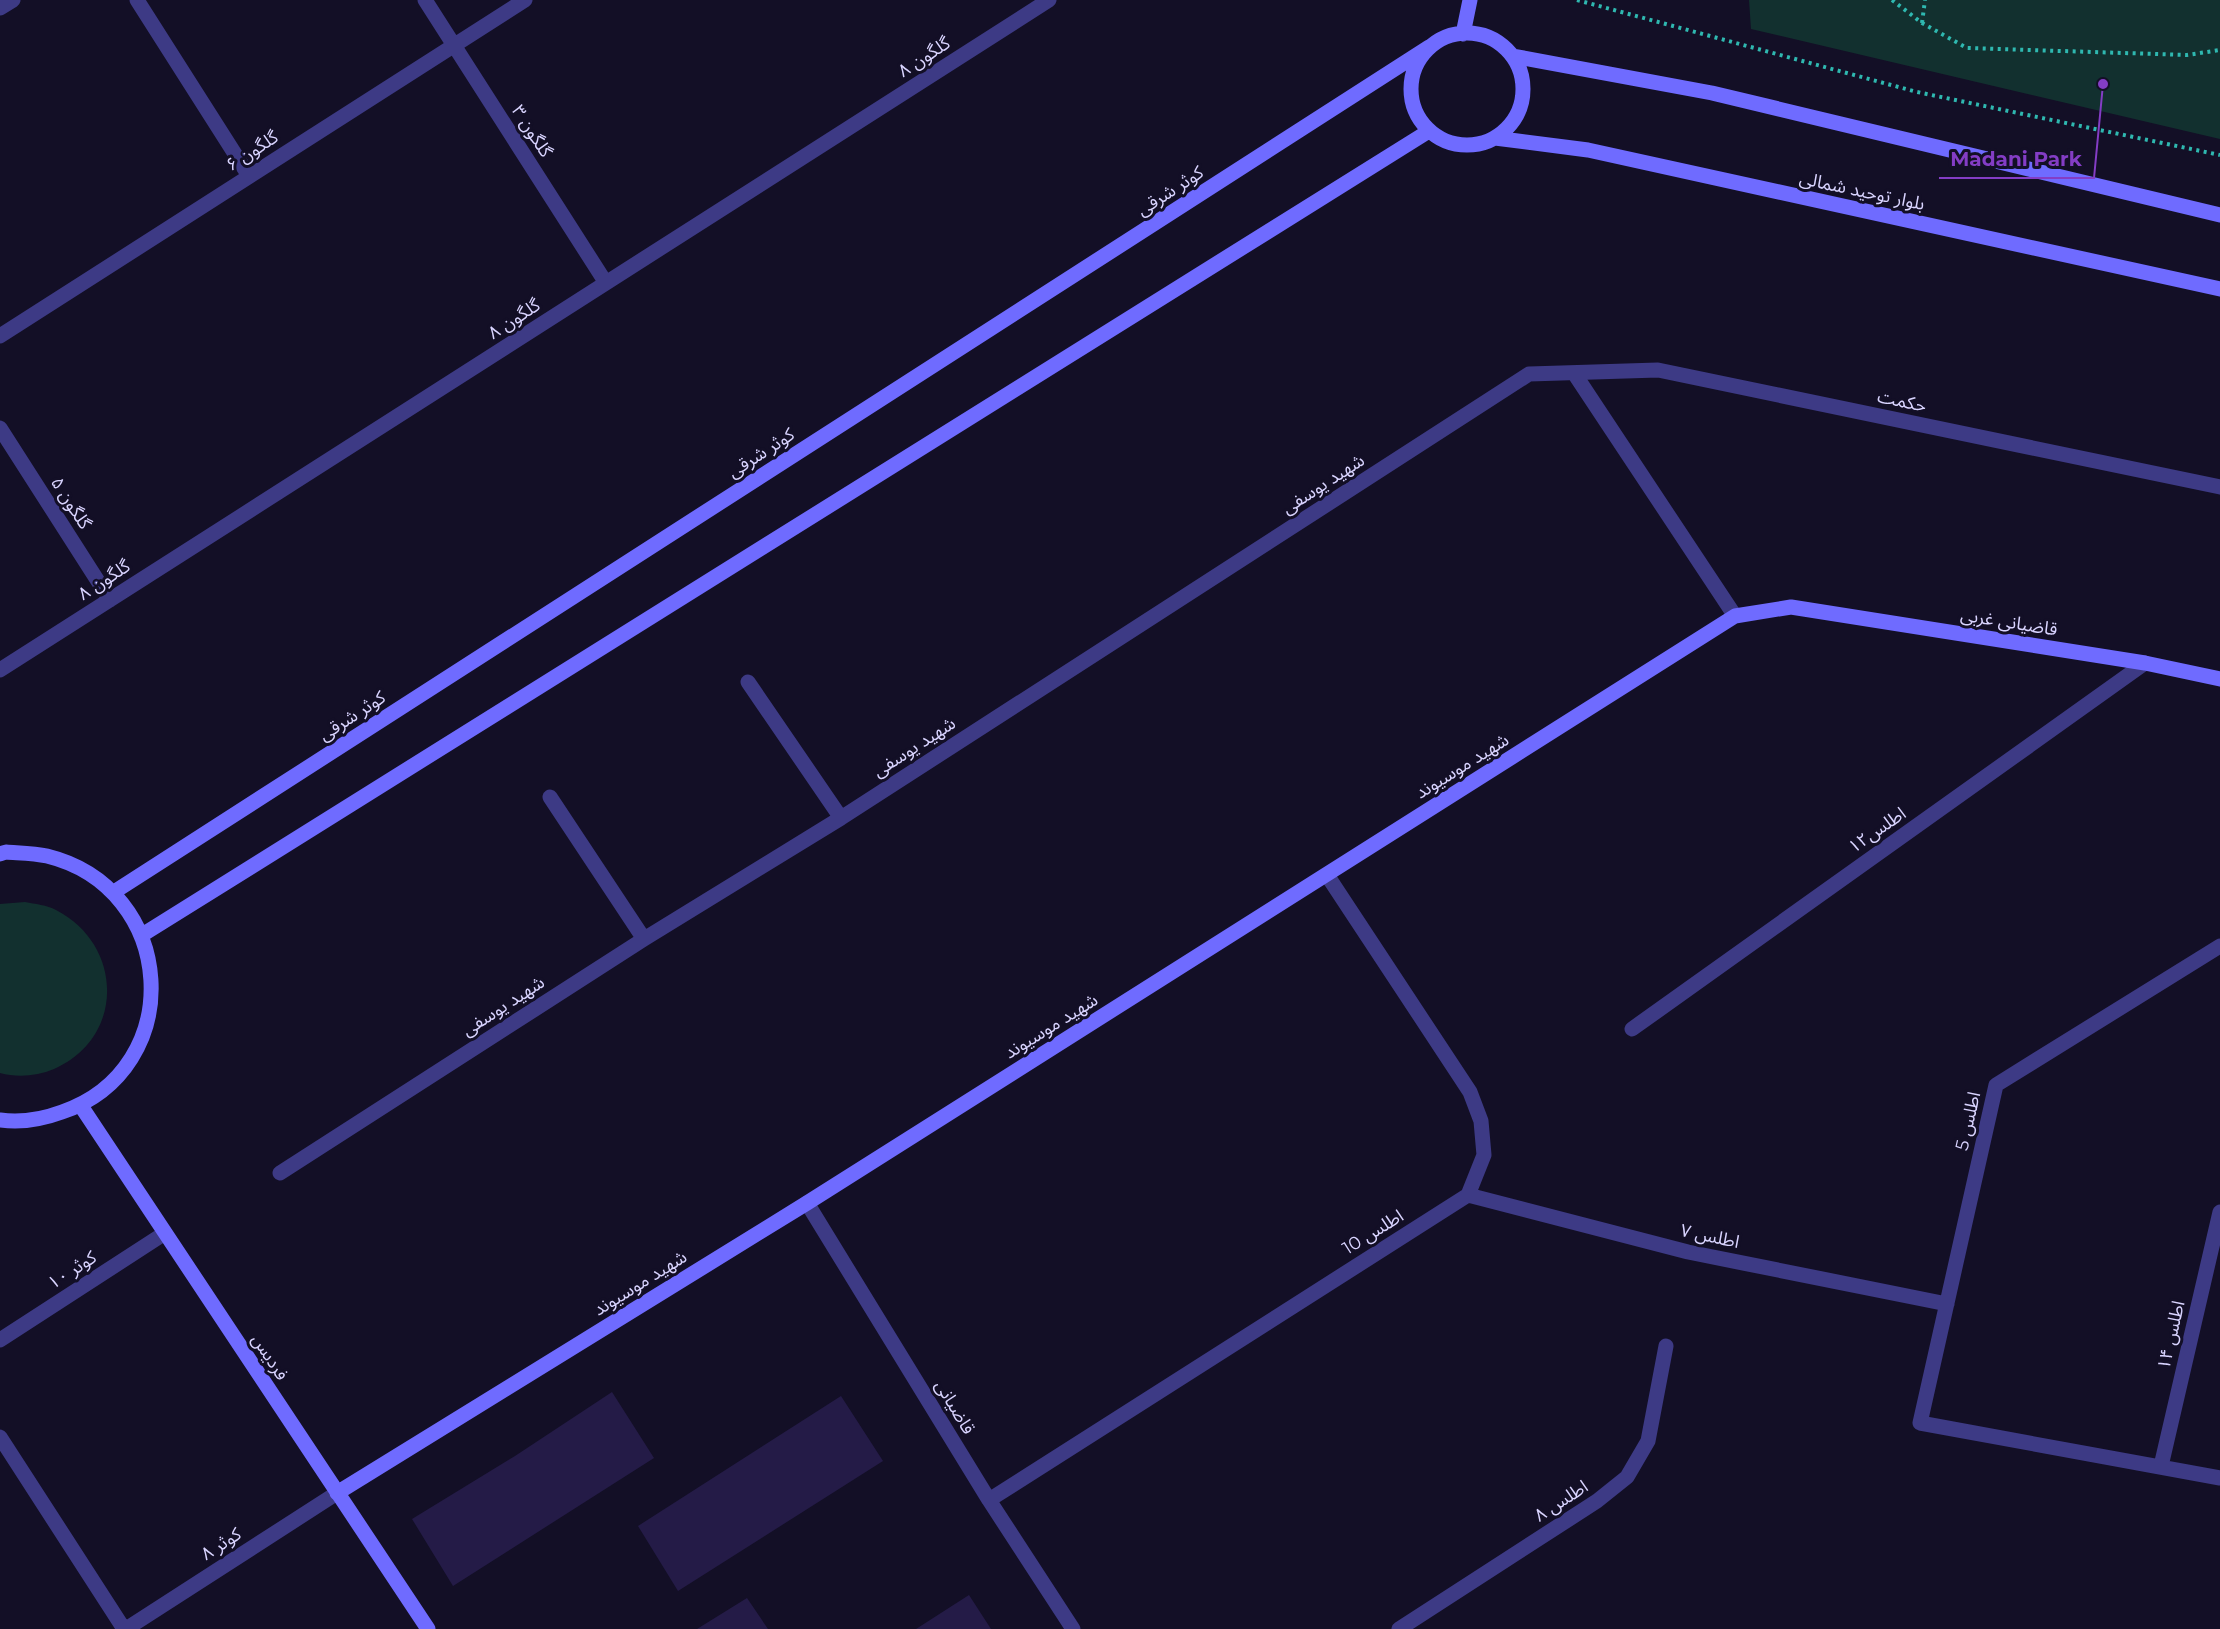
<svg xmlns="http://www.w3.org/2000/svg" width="2220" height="1629" font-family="Montserrat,'Noto Sans Arabic',sans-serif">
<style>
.green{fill:#12302f}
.building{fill:#241b47}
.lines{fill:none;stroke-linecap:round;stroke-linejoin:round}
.path{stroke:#2fb8b0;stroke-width:4;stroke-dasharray:3 4.5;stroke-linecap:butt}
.street{stroke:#3d3a85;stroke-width:15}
.secondary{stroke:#6f6bff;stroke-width:15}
.labels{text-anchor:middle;stroke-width:6;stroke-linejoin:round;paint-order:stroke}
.street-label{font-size:18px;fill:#d9d4ff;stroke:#130f26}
.leader{fill:none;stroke:#843dc5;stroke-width:2}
.callout-dot{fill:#843dc5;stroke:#130f26;stroke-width:2}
.callout-label{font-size:20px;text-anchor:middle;font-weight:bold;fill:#843dc5;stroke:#130f26;stroke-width:6;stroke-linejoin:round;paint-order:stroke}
</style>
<rect width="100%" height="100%" fill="#130f26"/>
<path class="green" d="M 1749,0 L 2220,0 L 2220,139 L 1751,29 Z
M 25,902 C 35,904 47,905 56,910 C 124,945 125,1038 54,1069 C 37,1076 18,1078 0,1073 L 0,904 Z"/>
<path class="building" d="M 612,1392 L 654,1458 L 453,1586 L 412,1519 L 515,1456 Z
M 841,1396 L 883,1461 L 678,1591 L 638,1526 Z
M 969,1595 L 991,1629 L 916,1629 Z
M 747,1598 L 768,1629 L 697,1629 Z"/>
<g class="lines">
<path class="path" d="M 1577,0 L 1917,92 L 2220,155
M 1892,0 L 1922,23 L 1967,48 L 2187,55 L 2220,50
M 1922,23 L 1925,0"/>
<path class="street" d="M 137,0 L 249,176
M 425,0 L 606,283
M 0,8 L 13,0
M 0,336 L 525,0
M 1574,373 L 1735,616
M 0,428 L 110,600
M 0,670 L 1049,0
M 748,682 L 841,818
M 550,797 L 644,939
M 2220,946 L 1996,1085 L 1920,1423 L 2220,1478
M 1632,1029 L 2145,663
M 280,1173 L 644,939 L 841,818 L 1529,374 L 1658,370 L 2220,487
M 1468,1195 L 1688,1252 L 1947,1304
M 807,1203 L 989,1500 L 1073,1629
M 0,1340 L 165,1233
M 0,1437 L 124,1629
M 2161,1466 L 2220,1212
M 989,1500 L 1468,1195 L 1484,1155 L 1481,1121 L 1470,1092 L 1327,875
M 126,1629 L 337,1493
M 1399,1629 L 1597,1501 L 1627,1477 L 1648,1441 L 1666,1346"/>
<path class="secondary" d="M1411 89a56 56 0 1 1 112 0a56 56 0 1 1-112 0Z
M 1463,34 L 1470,0
M 1513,56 L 1712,93 L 2220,215
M 1495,138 L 1588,150 L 2220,289
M 0,854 L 6,852 C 19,853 34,853 47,856 C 177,888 189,1068 62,1112 C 43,1119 21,1123 0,1120
M 114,892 L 1429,47
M 142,935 L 1429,131
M 81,1106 L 428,1629
M 337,1493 L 807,1203 L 1735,616 L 1791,607 L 2145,663 L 2220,679"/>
</g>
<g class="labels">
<g class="street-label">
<text transform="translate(924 57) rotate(-33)" y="6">گلگون ۸</text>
<text transform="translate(532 131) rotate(57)" y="6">گلگون ۳</text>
<text transform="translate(252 151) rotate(-33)" y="6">گلگون ۶</text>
<text transform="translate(1170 191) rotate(-33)" y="6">کوثر شرقی</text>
<text transform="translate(1862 191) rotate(12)" y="6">بلوار توحید شمالی</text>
<text transform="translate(514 319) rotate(-33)" y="6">گلگون ۸</text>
<text transform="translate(1902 401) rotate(12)" y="6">حکمت</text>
<text transform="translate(761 453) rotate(-33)" y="6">کوثر شرقی</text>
<text transform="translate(1323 484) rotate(-33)" y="6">شهید یوسفی</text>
<text transform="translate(71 503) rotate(57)" y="6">گلگون ۵</text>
<text transform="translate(104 580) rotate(-33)" y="6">گلگون ۸</text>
<text transform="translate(2009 622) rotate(9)" y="6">قاضیانی غربی</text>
<text transform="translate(352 716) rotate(-33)" y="6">کوثر شرقی</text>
<text transform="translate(914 747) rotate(-33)" y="6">شهید یوسفی</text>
<text transform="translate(1462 766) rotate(-32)" y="6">شهید موسیوند</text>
<text transform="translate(1877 830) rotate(-35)" y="6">اطلس۱۲</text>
<text transform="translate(503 1006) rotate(-33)" y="6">شهید یوسفی</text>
<text transform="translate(1051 1026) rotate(-32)" y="6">شهید موسیوند</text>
<text transform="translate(1968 1121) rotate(-77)" y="6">اطلس 5</text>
<text transform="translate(1373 1232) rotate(-32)" y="6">اطلس 10</text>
<text transform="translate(1710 1236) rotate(12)" y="6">اطلس ۷</text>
<text transform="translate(72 1270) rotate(-33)" y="6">کوثر ۱۰</text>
<text transform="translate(640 1283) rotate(-32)" y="6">شهید موسیوند</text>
<text transform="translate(2171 1335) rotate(-77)" y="6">اطلس ۱۴</text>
<text transform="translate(270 1357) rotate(57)" y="6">فردیس</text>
<text transform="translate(955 1407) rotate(59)" y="6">قاضیانی</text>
<text transform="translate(1561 1501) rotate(-33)" y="6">اطلس ۸</text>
<text transform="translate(221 1544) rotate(-33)" y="6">کوثر ۸</text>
</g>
</g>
<path class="leader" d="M2103 84L2094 178H1939"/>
<circle class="callout-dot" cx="2103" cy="84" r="6"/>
<g class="callout-label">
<text x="2016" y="166">Madani Park</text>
</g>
</svg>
